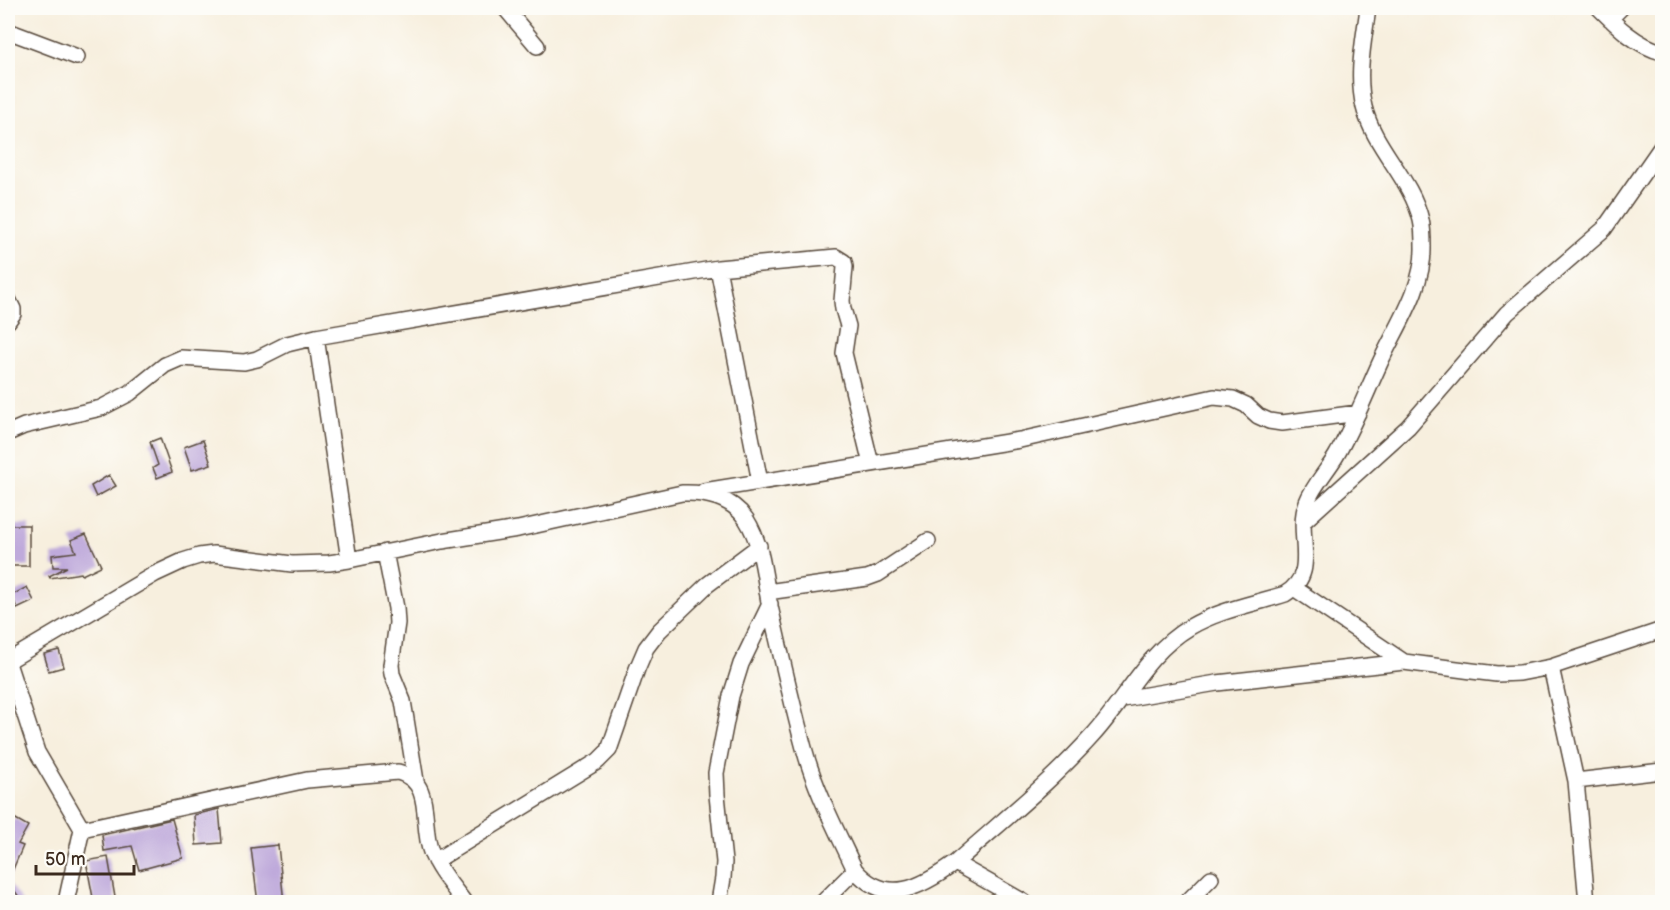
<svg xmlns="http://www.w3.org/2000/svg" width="1670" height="910" font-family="'Balsamiq Sans',sans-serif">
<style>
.building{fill:#bfaadb}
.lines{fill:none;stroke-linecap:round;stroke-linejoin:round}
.minor-casing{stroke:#57483b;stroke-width:18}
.minor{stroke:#fff;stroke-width:15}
</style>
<rect width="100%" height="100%" fill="#fdfcf7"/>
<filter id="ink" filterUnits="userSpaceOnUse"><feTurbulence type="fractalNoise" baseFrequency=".0167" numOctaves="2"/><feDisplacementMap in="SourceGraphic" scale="12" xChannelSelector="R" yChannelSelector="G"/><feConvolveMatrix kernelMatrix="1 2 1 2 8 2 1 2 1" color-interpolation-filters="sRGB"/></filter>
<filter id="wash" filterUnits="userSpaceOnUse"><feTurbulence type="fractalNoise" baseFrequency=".008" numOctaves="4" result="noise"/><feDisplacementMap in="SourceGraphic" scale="24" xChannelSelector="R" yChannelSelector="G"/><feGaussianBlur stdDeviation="1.35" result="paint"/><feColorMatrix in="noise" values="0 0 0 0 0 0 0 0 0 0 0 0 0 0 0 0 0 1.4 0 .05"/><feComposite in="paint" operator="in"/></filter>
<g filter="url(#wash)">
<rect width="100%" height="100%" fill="#f7efde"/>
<g id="blocks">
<path class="building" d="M 160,438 L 172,472 L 157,478 L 153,468 L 158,465 L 150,442 Z
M 203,440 L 211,464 L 192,470 L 184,447 Z
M 109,475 L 116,486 L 96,497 L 91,486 Z
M 8,525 L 29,525 L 29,566 L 8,566 Z
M 86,534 L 101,566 L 82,575 L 81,573 L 50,578 L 49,576 L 67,567 L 53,567 L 52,555 L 76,552 L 71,540 Z
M 27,587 L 34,601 L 17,609 L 12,595 Z
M 59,650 L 64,667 L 49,671 L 44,654 Z
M 219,809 L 222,843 L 196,845 L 194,815 Z
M 14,818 L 28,826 L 18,844 L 23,846 L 8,881 L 23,903 L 8,903 L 8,833 Z
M 172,819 L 183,858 L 139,870 L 132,846 L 104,851 L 102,835 Z
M 278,845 L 284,903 L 258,903 L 251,848 Z
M 108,857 L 116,903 L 94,903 L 86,861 Z"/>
</g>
</g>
<g filter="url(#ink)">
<use href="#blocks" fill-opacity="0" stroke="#57483b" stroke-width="1.5"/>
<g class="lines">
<defs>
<path id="minor" d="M 505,8 L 537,46
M 1599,8 C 1617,26 1637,46 1662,52
M 1610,19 L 1621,8
M 8,31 L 77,57
M 718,268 L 760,482
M 8,299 L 13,309 L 13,314 L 8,321
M 316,337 L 349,560
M 8,433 L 24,426 L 101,408 L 130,393 L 165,365 L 181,358 L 244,362 L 257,359 L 287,344 L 316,337 L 718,268 L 836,257 L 844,262 L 845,267 L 842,301 L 843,309 L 848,326 L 844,353 L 871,464
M 704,491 L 1020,440 L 1214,397 L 1233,399 L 1246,405 L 1258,416 L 1269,421 L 1282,423 L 1358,413
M 1303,522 L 1408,427 L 1507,313 L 1604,229 L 1662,146
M 385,552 L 396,608 L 397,623 L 391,665 L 392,674 L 403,701 L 416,781
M 1294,588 L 1404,662
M 767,592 L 867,578 L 878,574 L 928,541
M 8,661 L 155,574 L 183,561 L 199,556 L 214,554 L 292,564 L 329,563 L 349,560 L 442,541 L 518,529 L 682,493 C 706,492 732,498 746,519 C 762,544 764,574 769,602 C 780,651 791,700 804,748 C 815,790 837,831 855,870 C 887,907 922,887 955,863 C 1001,822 1051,782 1093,735 C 1126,699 1146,653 1190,627 C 1219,610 1254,604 1285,594 C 1321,572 1294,535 1307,502 C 1313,486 1327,471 1336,456 C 1353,427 1365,396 1379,365 C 1395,329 1424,289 1423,247 C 1423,239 1423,228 1421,220 C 1411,178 1374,148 1364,107 C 1356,74 1364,40 1368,8
M 8,663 L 37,752 L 82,829 L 307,780 L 398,772 C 435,782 420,824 431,852 C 438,870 453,887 464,902
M 1551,667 L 1576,781 L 1587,902
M 1123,699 L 1217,683 L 1404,662 L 1472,671 L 1497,674 L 1520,673 L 1551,667 L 1662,630
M 1576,781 L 1662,771
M 435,861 L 598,761 L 609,750 L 637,669 L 646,648 L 659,631 L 707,585 L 759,546
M 955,863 L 1024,902
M 66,902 L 82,829
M 719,902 L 723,878 L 724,862 L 717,795 L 716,773 L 731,696 L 741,664 L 770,604
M 823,902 L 855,870
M 1187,902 L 1211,878"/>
</defs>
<use href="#minor" class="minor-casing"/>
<use href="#minor" class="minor"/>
</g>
</g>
<rect width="1670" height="910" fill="none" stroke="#fdfcf7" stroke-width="30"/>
<path d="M36 865v9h98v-9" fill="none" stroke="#3b2a1e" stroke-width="3"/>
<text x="45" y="865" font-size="18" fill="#3b2a1e" stroke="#fdfcf7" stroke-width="4.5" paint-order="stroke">50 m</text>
</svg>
